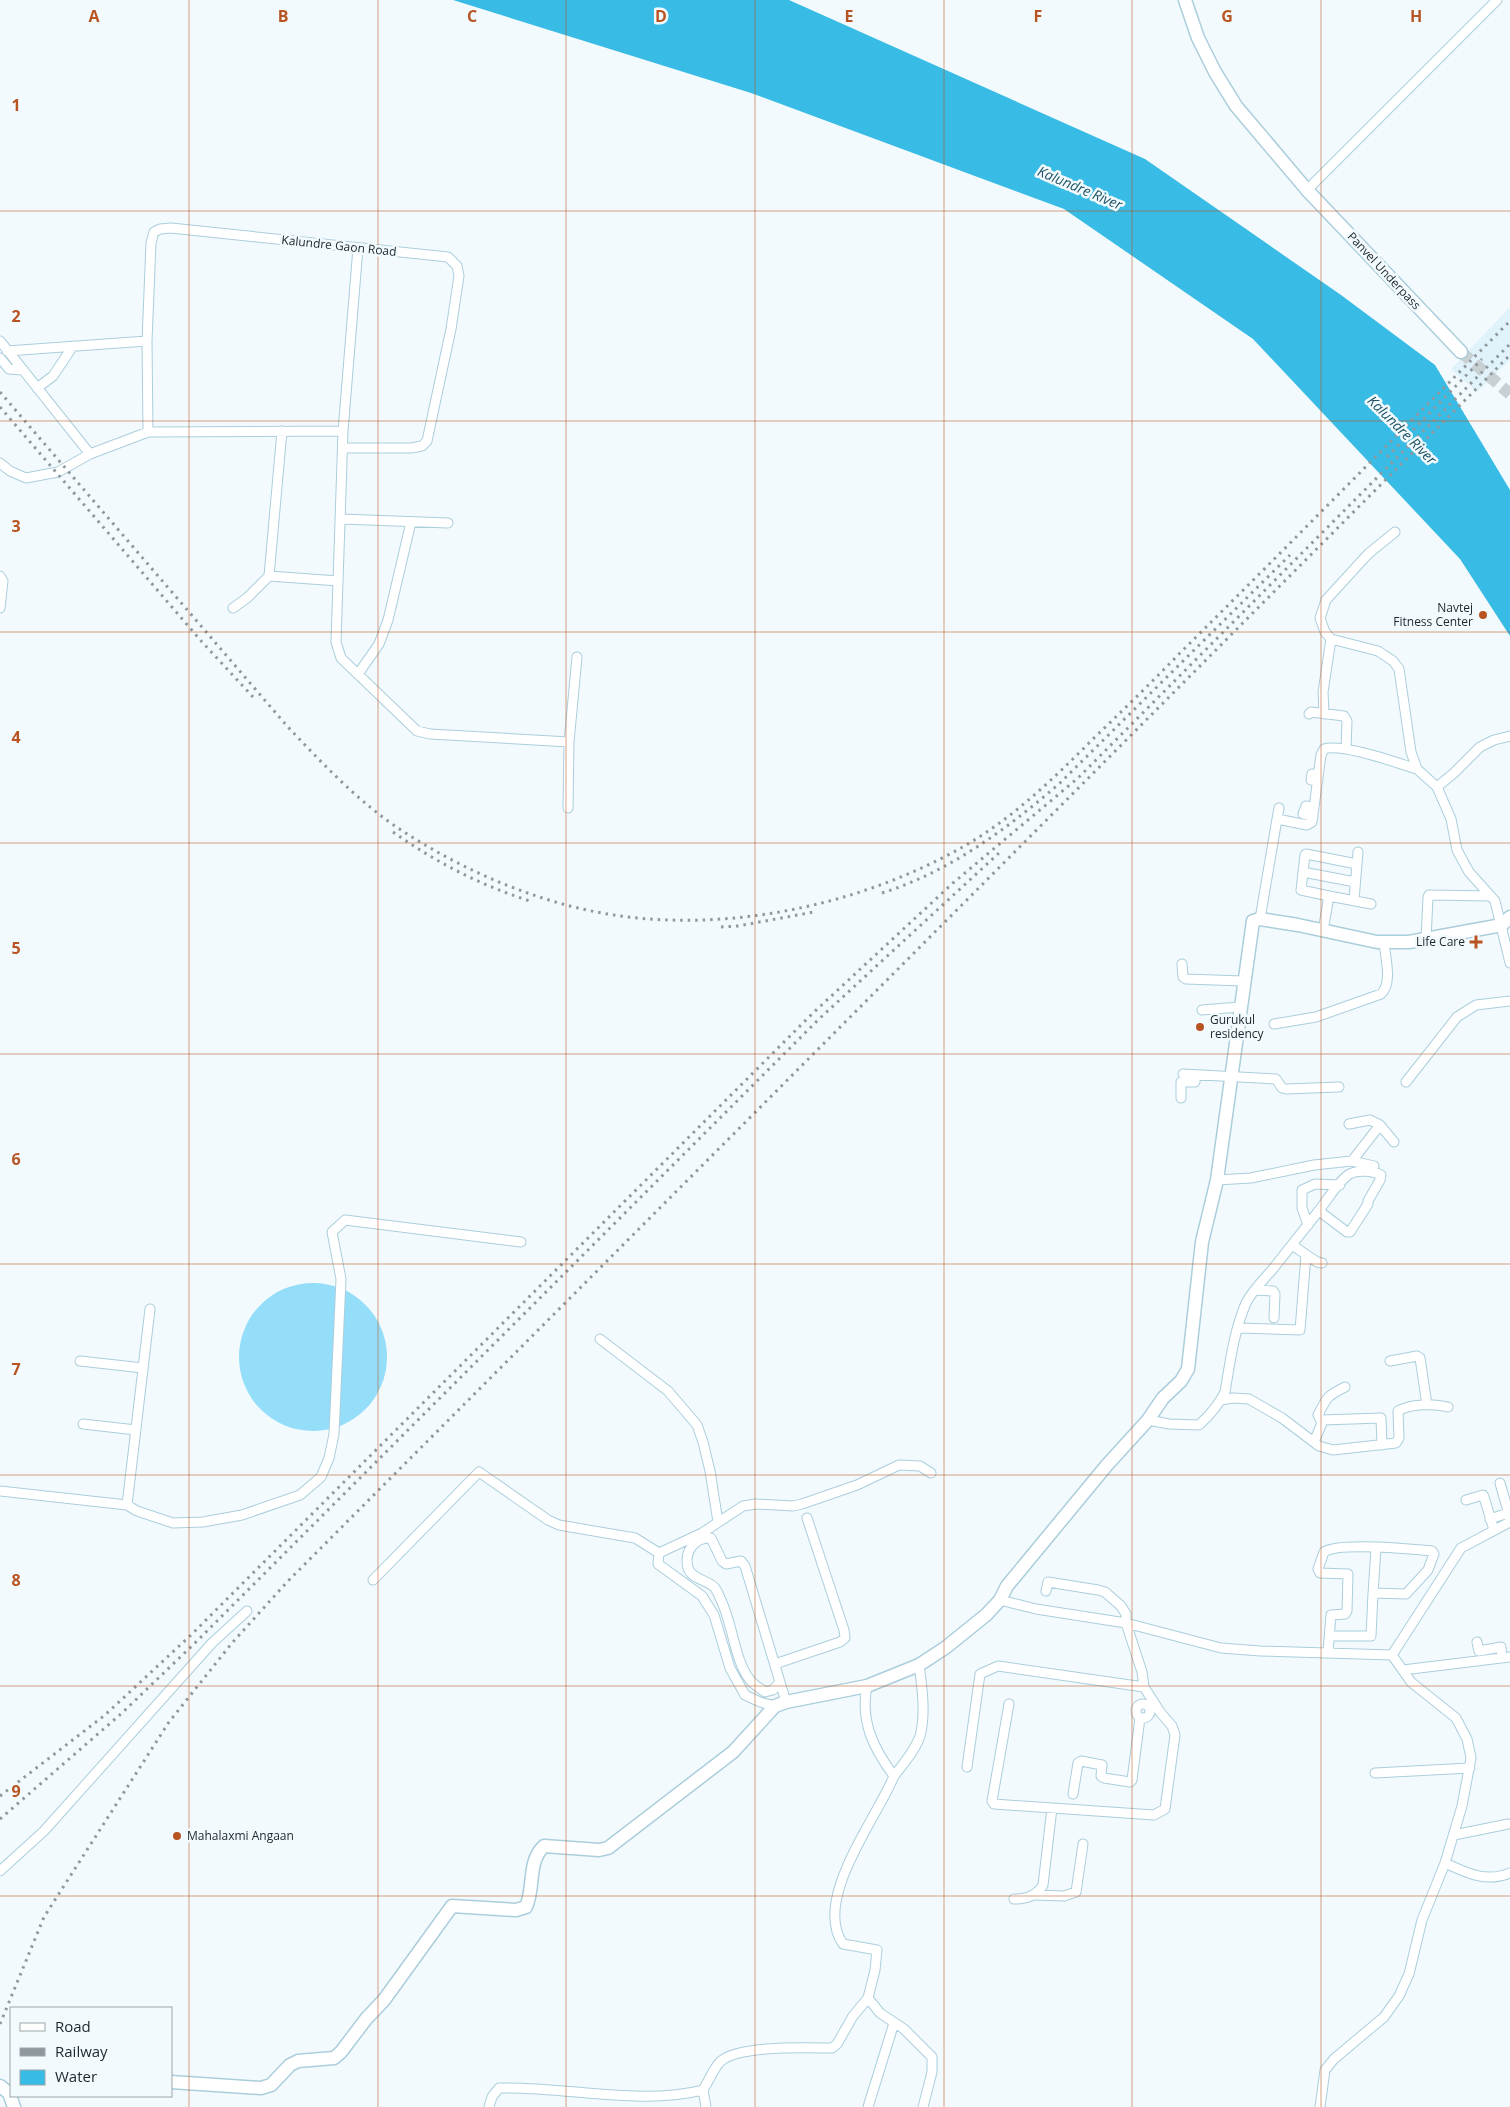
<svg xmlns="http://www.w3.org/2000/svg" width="1510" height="2107" font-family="'Open Sans',sans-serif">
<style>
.built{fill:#e1f3fa}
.green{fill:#94defa}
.water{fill:#38bbe4}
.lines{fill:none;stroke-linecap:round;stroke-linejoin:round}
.secondary-tunnel{stroke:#c8d0d3;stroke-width:12;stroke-dasharray:12 6;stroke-linecap:butt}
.street-casing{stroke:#abcedc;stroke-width:11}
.secondary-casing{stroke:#abcedc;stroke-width:15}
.street{stroke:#fff;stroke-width:9}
.secondary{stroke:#fff;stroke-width:12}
.rail{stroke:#8f999d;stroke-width:3;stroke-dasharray:2.5 5;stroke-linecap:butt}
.grid{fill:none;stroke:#b85422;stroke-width:1;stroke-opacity:0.55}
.poi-dot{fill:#b85422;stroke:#f3fafd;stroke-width:2}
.labels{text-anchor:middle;stroke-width:5;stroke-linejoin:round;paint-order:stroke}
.street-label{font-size:12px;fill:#1a282d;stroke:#f3fafd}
.poi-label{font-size:12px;fill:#1a282d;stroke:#f3fafd;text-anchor:end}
.water-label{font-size:14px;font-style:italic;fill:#1f5365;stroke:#f3fafd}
.grid-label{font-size:16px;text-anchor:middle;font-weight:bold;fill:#b85422;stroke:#f3fafd;stroke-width:5;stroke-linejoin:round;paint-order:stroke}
</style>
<rect width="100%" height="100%" fill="#f3fafd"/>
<path class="built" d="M 1510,307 L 1510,360 L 1477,392 L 1451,369 Z"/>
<path class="green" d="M239 1357a74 74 0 1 1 148 0a74 74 0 1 1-148 0Z"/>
<path class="water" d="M 453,0 L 789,0 L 1145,159 L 1341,295 L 1435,365 L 1510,490 L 1510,636 L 1460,559 L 1253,339 L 1064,209 L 751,93 Z"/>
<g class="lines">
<path class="secondary-tunnel" d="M 1461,352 L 1510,394"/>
<defs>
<path id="street" d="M 1307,190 L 1497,0
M 0,341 L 90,454
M 7,351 L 147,341
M 0,358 L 9,369 L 22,370
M 37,388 L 53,376 L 73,346
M 343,431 L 358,248
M 148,432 L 147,341 L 151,243 L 154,232 L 160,229 L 171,228 L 448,257 L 457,266 L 459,276 L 451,329 L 427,441 L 422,446 L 411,448 L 344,448
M 0,463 L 10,471 L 26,478 L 58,472 L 90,454 L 148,432 L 343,431 L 336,642 L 341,658 L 417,731 L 430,734 L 569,742
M 341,519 L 448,523
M 1395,532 L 1368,554 L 1326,600 L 1320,618 L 1325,632 L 1331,639 L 1378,651 L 1393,661 L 1399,669 L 1411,752 L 1417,769 L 1437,787 L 1451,819 L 1457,850 L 1469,872 L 1495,901 L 1510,963
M 0,576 L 3,581 L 0,608
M 269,576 L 338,581
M 233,608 L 247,598 L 269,576 L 282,431
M 358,674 L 379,644 L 388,620 L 411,522
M 1309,714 L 1311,712 L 1344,716 L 1347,721 L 1346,749
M 1324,714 L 1323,692 L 1331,639
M 1318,781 L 1311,780 L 1312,774 L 1318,774
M 1437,787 L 1454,773 L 1480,747 L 1494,740 L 1510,736
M 568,808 L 569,742 L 577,657
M 1313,817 L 1303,814 L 1306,806 L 1314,807
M 1277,819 L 1279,808
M 1303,872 L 1355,882
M 1329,896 L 1301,890 L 1305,855 L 1306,854 L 1357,864 L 1358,852
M 1354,900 L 1357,864
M 1260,919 L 1277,819 L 1307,825 L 1312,822 L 1321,755 L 1324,749 C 1342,743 1397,763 1417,769
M 1323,931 L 1329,896 L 1371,904
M 1426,940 L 1428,897 L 1429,895 L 1490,896
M 1182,964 L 1183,977 L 1186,979 L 1243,981
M 1202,1010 L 1240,1007
M 1274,1024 L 1316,1017 L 1381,994 C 1393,983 1385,957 1384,942
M 1183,1074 L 1276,1079 L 1282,1088 L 1286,1089 L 1339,1087
M 1406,1082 L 1457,1017 L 1476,1005 L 1510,1001
M 1181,1098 L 1181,1082 L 1195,1082 L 1195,1075
M 1380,1125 L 1394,1142
M 1352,1161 L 1374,1166
M 1217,1180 L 1251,1178 L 1314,1165 L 1352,1161 L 1380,1125 L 1370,1120 L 1349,1124
M 1308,1225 L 1302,1208 L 1302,1190 L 1315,1184 L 1340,1185
M 1292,1245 L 1317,1262 L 1322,1263
M 1256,1290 L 1273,1291 L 1275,1294 L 1274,1318
M 1239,1328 L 1300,1330 L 1306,1255
M 600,1339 L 668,1391 L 697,1425 L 703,1442 L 710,1471 L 718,1522
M 80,1361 L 143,1368
M 1390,1361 L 1417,1356 L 1420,1358 L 1427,1405
M 1221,1400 L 1233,1398 L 1249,1399 L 1282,1418 L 1319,1446 L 1333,1450 L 1396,1443 L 1399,1438 L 1398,1411 C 1410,1404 1434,1403 1448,1407
M 1148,1420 L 1169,1424 L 1199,1425 C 1209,1416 1219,1404 1225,1392 C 1230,1362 1234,1331 1246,1303 C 1252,1291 1263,1280 1272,1270 C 1287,1251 1302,1232 1317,1213 C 1327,1201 1336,1184 1348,1175 C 1356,1169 1374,1171 1381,1175 L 1380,1180 L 1368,1201 L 1368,1204 L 1350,1232 L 1347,1232 L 1319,1211
M 1322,1420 L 1381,1418 L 1382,1445
M 83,1424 L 136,1430
M 1314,1442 L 1322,1423 L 1318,1415 C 1327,1397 1327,1396 1345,1387
M 1500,1483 L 1510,1518
M 0,1491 L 127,1505 L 137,1511 L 173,1523 L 203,1522 L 242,1515 L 300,1495 L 321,1477 L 329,1458 L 334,1434 L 341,1279 L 332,1232 L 345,1220 L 521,1242
M 1466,1500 L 1483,1495 L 1484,1497 L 1494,1530
M 127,1505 L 150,1309
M 1490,1519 L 1508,1513
M 373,1580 L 479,1472 L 548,1520 L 559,1525 L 635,1538 L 659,1553
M 1373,1594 L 1376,1548
M 1000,1600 L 1036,1609 L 1126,1623 L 1221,1648 L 1260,1651 L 1392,1655 L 1411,1682 L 1456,1718 L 1467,1739 L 1471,1758 L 1462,1806 L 1445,1863 L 1422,1920 L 1409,1974 L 1399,1996 L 1384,2017 L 1334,2059 L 1325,2070 L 1320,2107
M 1477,1642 L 1479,1651 L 1501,1647 L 1502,1658
M 1328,1652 L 1331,1615 L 1345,1614 L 1347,1611 L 1348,1574 L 1320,1573 L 1318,1569 L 1324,1552 C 1338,1542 1412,1549 1432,1551 L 1434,1554 L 1428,1570 L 1406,1594 L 1373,1593 L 1371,1636 L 1330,1636
M 1392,1655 L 1461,1548 L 1510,1522
M 775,1664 L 840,1642 L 845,1638 L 844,1630 L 807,1518
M 1403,1670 L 1510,1657
M 780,1682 L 773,1690 L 765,1692 C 760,1688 754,1685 750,1680 C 734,1660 733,1623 720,1598 C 719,1595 717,1591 715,1588 C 708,1580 691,1579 688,1568 C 684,1552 694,1537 711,1538 L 722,1561 L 726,1564 L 741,1561 L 745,1566 L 786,1702
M 867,1686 C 860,1721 873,1748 894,1776 C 877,1818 812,1900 843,1944 L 877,1950 L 875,1970 L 868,1998 L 880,2013 L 904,2029 L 932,2057 L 932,2072 L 923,2107
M1136 1711a7 7 0 1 1 14 0a7 7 0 1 1-14 0Z
M 1009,1704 L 992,1801 L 994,1804 L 1154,1815 L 1165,1809 L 1175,1735 L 1172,1726 L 1160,1712 L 1144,1687 L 1142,1672 L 1126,1623 L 1126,1614 L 1121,1606 L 1105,1592 L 1098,1590 L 1048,1582 L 1046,1591
M 775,1706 L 760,1702 L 745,1695 L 730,1668 L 714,1615 L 702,1596 L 658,1564 L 659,1553 L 702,1533 L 743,1506 L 756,1504 L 793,1506 L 802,1504 L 857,1485 L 899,1465 L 920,1466 L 931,1473
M 967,1767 L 980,1674 L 998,1666 L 1144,1687
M 1375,1773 L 1470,1768
M 894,1776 C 903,1764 915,1751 920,1736 C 926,1714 922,1687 919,1665
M 1073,1794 L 1078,1763 L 1081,1761 L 1102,1765 L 1101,1776 L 1104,1778 L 1130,1782 L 1132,1780 L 1140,1718
M 1454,1835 L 1508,1824
M 1445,1863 C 1467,1873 1486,1883 1510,1873
M 0,1871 L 44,1831 L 212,1643 L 247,1611
M 1035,1895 L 1064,1896 L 1076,1892 L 1083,1844
M 1014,1899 C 1027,1899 1036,1896 1043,1885 L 1052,1808
M 703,2090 L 706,2107
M 489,2107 L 492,2097 L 499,2088 C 565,2086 640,2106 703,2090 C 709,2081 714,2067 721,2061 C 739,2045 807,2048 832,2048 L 837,2044 L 853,2016 L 868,1998
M 868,2107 L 894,2023"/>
<path id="secondary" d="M 1185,0 L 1198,38 L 1215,72 L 1236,106 L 1307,190 L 1461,352
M 171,2082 L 261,2088 L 271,2085 L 290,2065 L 298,2061 L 334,2058 L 341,2052 L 366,2019 L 384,2000 L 452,1906 L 516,1910 L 526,1907 C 535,1887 527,1862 544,1846 L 599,1850 L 608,1848 L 733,1752 L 775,1706 L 786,1702 L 867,1686 L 919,1665 L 945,1648 L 986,1615 L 1000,1600 L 1007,1586 L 1107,1465 L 1148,1420 L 1163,1398 L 1181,1381 L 1188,1369 L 1202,1242 L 1217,1180 L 1253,921 L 1260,919 L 1298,925 L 1377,942 L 1409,942 L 1502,925 L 1510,917
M 0,2086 L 9,2093 L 14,2107"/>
</defs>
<use href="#street" class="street-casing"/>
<use href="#secondary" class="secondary-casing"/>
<use href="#street" class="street"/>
<use href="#secondary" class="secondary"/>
<path class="rail" d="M 0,392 L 287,726 C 320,761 353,796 392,824 C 448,862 512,892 578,908 C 702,938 848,911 959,849 C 1010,821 1052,780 1093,739 C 1122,711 1151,683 1179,654 C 1290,544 1400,432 1510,321
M 0,407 L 202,642 L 253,697
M 1387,457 L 1482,359
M 393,832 C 437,863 482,886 533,902
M 882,893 C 949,872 1007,829 1060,783 L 1290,555
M 721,927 L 738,926 L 814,912
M 0,1796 L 105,1715 L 191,1635 L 813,1013 L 953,883 L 1078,778 L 1510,344
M 0,1819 L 122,1713 L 197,1641 L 819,1019 L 999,853
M 0,2024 L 44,1917 L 169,1722 L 232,1643 L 288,1581 L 1510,355"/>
</g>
<path class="grid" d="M 189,0 L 189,2107M 378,0 L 378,2107M 566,0 L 566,2107M 755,0 L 755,2107M 944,0 L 944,2107M 1132,0 L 1132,2107M 1321,0 L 1321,2107M 0,211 L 1510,211M 0,421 L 1510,421M 0,632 L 1510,632M 0,843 L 1510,843M 0,1054 L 1510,1054M 0,1264 L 1510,1264M 0,1475 L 1510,1475M 0,1686 L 1510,1686M 0,1896 L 1510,1896"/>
<g class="poi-dot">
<circle cx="1483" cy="615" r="5"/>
<path d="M1473.5 934.5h5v5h5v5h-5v5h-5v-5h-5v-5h5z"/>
<circle cx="1200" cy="1027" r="5"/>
<circle cx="177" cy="1836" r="5"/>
</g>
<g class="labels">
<g class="street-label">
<text transform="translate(339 246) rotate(6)" y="4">Kalundre Gaon Road</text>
<text transform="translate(1384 271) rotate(47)" y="4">Panvel Underpass</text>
</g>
<g class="poi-label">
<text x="1473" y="612">Navtej<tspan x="1473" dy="14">Fitness Center</tspan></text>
<text x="1465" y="946">Life Care</text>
<text x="1210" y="1024" text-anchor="start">Gurukul<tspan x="1210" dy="14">residency</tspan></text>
<text x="187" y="1840" text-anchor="start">Mahalaxmi Angaan</text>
</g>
<g class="water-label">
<text transform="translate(1080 188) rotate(23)" y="5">Kalundre River</text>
<text transform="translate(1402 430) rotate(45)" y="5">Kalundre River</text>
</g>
</g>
<g class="grid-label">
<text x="94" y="22">A</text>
<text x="283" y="22">B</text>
<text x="472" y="22">C</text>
<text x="661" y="22">D</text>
<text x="849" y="22">E</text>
<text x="1038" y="22">F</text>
<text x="1227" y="22">G</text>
<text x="1416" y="22">H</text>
<text x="16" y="111">1</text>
<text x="16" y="322">2</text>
<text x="16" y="532">3</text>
<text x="16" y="743">4</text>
<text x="16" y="954">5</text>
<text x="16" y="1165">6</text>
<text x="16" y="1375">7</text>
<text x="16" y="1586">8</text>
<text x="16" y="1797">9</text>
</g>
<rect x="10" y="2007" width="162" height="90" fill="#f3fafd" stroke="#9ca6aa"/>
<rect x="20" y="2023" width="25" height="8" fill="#ffffff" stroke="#9ca6aa"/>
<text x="55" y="2032" font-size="15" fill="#1a282d">Road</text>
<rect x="20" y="2048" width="25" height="8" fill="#8f999d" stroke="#9ca6aa"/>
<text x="55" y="2057" font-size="15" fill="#1a282d">Railway</text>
<rect x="20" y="2070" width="25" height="15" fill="#38bbe4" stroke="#9ca6aa"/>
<text x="55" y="2082" font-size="15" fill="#1a282d">Water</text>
</svg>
